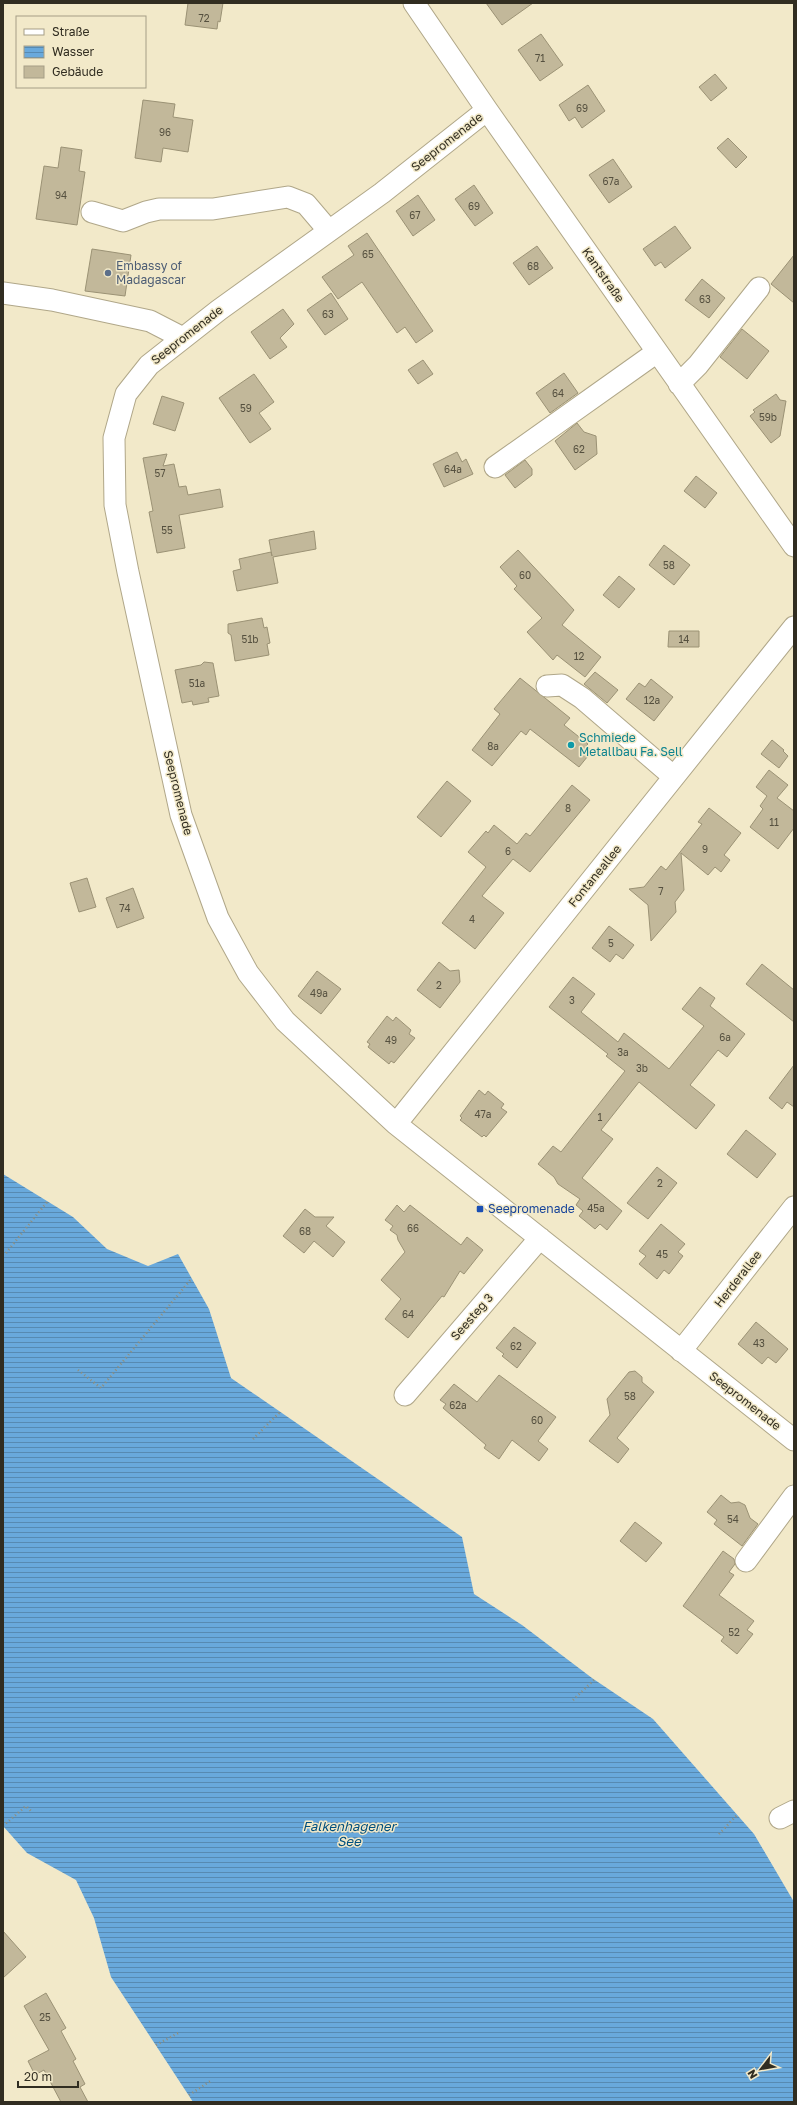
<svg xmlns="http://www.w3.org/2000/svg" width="797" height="2105" font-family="'Golos Text',sans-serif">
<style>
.water{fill:url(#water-rules)}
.building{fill:#c2b89a;stroke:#9b9275}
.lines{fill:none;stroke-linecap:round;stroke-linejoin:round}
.minor-casing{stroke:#b0a789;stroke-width:23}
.path{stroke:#948d77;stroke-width:2.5;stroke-dasharray:1 3;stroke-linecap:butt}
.minor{stroke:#fff;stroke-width:21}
.service-dot{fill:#5c6f8a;stroke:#f2e9c9;stroke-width:1.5}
.culture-dot{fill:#0f9aa8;stroke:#f2e9c9;stroke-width:1.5}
.transit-dot{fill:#1a4fb4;stroke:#f2e9c9;stroke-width:1.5}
.labels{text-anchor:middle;stroke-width:3;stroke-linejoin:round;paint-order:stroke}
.number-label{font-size:10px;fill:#55503f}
.street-label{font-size:12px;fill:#312d21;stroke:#f2e9c9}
.service-label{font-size:12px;fill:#4e5e75;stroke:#f2e9c9;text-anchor:start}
.culture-label{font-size:12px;fill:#0d838f;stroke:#f2e9c9;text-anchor:start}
.transit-label{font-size:12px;fill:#164399;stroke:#f2e9c9;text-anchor:start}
.water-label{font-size:13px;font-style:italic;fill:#004f7e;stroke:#f2e9c9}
</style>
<defs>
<pattern id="water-rules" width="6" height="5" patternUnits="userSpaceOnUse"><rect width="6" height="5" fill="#69a9dc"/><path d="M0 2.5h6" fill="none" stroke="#578ab2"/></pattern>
</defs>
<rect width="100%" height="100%" fill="#f2e9c9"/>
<path class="water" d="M 3,1174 L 73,1217 L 107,1249 L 148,1266 L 178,1254 L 209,1309 L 231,1378 L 462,1537 L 474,1594 L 522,1625 L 592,1678 L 653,1719 L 754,1834 L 794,1902 L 794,2102 L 193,2102 L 111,1977 L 94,1918 L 76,1880 L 27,1853 L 3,1826 Z"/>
<path class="building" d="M 188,3 L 223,3 L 220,22 L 218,21 L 217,29 L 185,25 Z
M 486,3 L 533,3 L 502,25 Z
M 541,34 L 563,65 L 540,81 L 518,50 Z
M 715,74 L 727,88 L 711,101 L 699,87 Z
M 588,85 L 605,111 L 582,128 L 575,117 L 569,121 L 559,105 Z
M 143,100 L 175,104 L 173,117 L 193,120 L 188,152 L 163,148 L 161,162 L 135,158 Z
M 728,138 L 747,157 L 736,168 L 717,148 Z
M 61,147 L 82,150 L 79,171 L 85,172 L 77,225 L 36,219 L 44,166 L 58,168 Z
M 613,159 L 632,187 L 609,203 L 589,175 Z
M 474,185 L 493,213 L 475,226 L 455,199 Z
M 418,195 L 435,220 L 413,236 L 396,211 Z
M 675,226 L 691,248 L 665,268 L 661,262 L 655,266 L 643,249 Z
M 367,233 L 433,331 L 416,343 L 405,327 L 397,333 L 362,282 L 338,299 L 322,277 L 354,255 L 348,246 Z
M 537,246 L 553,268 L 529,285 L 513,263 Z
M 92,249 L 131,255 L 125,296 L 85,291 Z
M 794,255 L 794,303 L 771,284 Z
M 702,279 L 725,298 L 709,318 L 685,300 Z
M 331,293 L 348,319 L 325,335 L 307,310 Z
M 283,309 L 294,324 L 280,338 L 287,347 L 270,359 L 251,332 Z
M 742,329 L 769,351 L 747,379 L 720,357 Z
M 423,360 L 433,374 L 418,384 L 408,370 Z
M 564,373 L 578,393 L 550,413 L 536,393 Z
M 254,374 L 274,402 L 259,413 L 271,429 L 250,443 L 219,398 Z
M 776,394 L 780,400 L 786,401 L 780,436 L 771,443 L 750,416 L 755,412 L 753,410 Z
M 162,396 L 184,403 L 175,431 L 153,424 Z
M 577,423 L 584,432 L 596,436 L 597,454 L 575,470 L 555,441 Z
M 457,452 L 462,462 L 466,459 L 473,474 L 444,487 L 433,464 Z
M 167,454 L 163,466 L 174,464 L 179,487 L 186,486 L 188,495 L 220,489 L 223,507 L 179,515 L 185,548 L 157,553 L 149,512 L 153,511 L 143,458 Z
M 525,460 L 532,469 L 532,475 L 515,488 L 505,475 Z
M 696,476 L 717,493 L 705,508 L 684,491 Z
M 314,531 L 316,549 L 273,557 L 278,583 L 237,591 L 233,571 L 241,569 L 239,559 L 271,552 L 272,556 L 269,540 Z
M 664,545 L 690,565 L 674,585 L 649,565 Z
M 518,550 L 574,610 L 562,625 L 601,657 L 585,677 L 557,655 L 553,660 L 527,632 L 542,618 L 514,589 L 517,586 L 500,567 Z
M 619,576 L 635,589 L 619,608 L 603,595 Z
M 262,618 L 264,628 L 267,627 L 270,643 L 267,644 L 269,655 L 235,661 L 231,635 L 228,633 L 228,624 Z
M 669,631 L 699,631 L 699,647 L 668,647 Z
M 204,662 L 213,663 L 219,696 L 208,698 L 209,702 L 193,705 L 192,701 L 182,703 L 175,670 L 201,665 Z
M 595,672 L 618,690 L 607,703 L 584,684 Z
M 520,678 L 570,718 L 564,725 L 588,744 L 586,746 L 592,751 L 579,767 L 530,729 L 526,735 L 521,731 L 492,766 L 472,750 L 500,714 L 494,709 Z
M 651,679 L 673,697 L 654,721 L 626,699 L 639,683 L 645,687 Z
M 772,740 L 784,750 L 783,751 L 788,756 L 779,768 L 761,754 Z
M 769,770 L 788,785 L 777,798 L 794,811 L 794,828 L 778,849 L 750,827 L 763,809 L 760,806 L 767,796 L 756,787 Z
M 447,781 L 471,801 L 441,837 L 417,817 Z
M 572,785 L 590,800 L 530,872 L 513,859 L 482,896 L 504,913 L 475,949 L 442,923 L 486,867 L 468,852 L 486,831 L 488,833 L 494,825 L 517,844 L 526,833 L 530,836 Z
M 709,808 L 741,833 L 724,855 L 730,860 L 721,872 L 715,867 L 708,875 L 681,853 L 684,890 L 675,902 L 676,912 L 651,941 L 648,905 L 629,889 L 644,887 L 661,866 L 666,870 L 702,824 L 698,822 Z
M 87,878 L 96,907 L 79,912 L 70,883 Z
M 133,888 L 144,918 L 117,928 L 106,898 Z
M 609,926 L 634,945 L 623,959 L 616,954 L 610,962 L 592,948 Z
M 439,962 L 450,971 L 459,970 L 460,982 L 440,1008 L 417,990 Z
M 762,964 L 794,990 L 794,1022 L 746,984 Z
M 317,971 L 341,989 L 321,1014 L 298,996 Z
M 573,977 L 595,994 L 581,1012 L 618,1042 L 624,1033 L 669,1069 L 704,1026 L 682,1009 L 700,987 L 715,998 L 710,1006 L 745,1034 L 727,1057 L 718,1050 L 690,1085 L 715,1105 L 696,1129 L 639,1082 L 601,1130 L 613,1139 L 582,1178 L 622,1211 L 607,1230 L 600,1224 L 595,1229 L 579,1216 L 583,1211 L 576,1205 L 580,1199 L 558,1184 L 554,1177 L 538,1164 L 553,1146 L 561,1152 L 625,1071 L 606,1056 L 608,1054 L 549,1007 Z
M 387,1016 L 393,1021 L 396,1017 L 411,1030 L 409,1034 L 415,1038 L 394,1063 L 391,1061 L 389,1064 L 368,1047 L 370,1044 L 367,1042 Z
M 794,1065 L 794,1107 L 787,1102 L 782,1109 L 769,1098 Z
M 479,1090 L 485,1095 L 488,1091 L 504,1104 L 501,1108 L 507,1112 L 486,1137 L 484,1135 L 482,1137 L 460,1120 L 462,1118 L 460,1116 Z
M 746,1130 L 776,1154 L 757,1178 L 727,1154 Z
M 657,1167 L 677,1183 L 648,1219 L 627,1203 Z
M 397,1205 L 404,1212 L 410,1205 L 461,1245 L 467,1237 L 483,1250 L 464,1274 L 460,1271 L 444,1297 L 442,1296 L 408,1338 L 385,1319 L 401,1299 L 381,1280 L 405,1252 L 398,1240 L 397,1235 L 390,1230 L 393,1226 L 385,1220 Z
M 305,1209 L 315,1217 L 334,1217 L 326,1226 L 345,1242 L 333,1257 L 314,1241 L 304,1253 L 283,1236 Z
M 661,1224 L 685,1244 L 678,1252 L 683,1256 L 669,1274 L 664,1270 L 657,1279 L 639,1264 L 646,1256 L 639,1251 Z
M 756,1322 L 788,1349 L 776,1363 L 768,1357 L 762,1364 L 738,1344 Z
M 514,1327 L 536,1343 L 517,1368 L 502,1356 L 504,1354 L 496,1348 Z
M 635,1371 L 642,1377 L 642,1382 L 654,1392 L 617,1438 L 629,1449 L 618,1463 L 589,1441 L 610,1415 L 607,1399 L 629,1372 Z
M 499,1375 L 556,1417 L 538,1441 L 548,1449 L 539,1461 L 512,1440 L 499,1459 L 484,1448 L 486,1445 L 443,1408 L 446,1404 L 440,1400 L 454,1384 L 477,1402 Z
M 721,1495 L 731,1503 L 739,1502 L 745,1505 L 750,1518 L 758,1524 L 742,1546 L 714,1524 L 717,1520 L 707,1512 Z
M 635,1522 L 662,1543 L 646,1562 L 620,1541 Z
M 723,1551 L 734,1559 L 735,1564 L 729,1572 L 734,1575 L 719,1595 L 754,1621 L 747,1630 L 753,1634 L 737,1654 L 721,1641 L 724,1637 L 683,1606 Z
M 3,1931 L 26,1957 L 3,1978 Z
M 46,1993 L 66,2028 L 61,2031 L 76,2059 L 73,2061 L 85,2084 L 80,2087 L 88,2102 L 61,2102 L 44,2070 L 35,2075 L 28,2061 L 49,2050 L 24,2006 Z"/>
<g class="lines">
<defs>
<path id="minor" d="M 414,3 L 487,110 L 794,546
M 487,110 L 382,193 L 219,310 L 149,365 L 126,394 L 114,438 L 115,505 L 128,572 L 181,815 L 218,918 L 248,973 L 285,1021 L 396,1124 L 794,1440
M 92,212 L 123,221 L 146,212 L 159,209 L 213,209 L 288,197 L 306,204 L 329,231
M 3,293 L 52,300 L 150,321 L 183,338
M 679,384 L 698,365 L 759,288
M 495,467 L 657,352
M 547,686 L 562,685 L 582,698 L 674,777
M 396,1124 L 794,627
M 681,1351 L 794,1207
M 405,1395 L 540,1238
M 746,1561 L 794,1496
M 780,1818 L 794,1811"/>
</defs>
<use href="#minor" class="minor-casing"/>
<path class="path" d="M 6,1253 L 47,1202
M 78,1370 L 101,1388 L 192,1278
M 253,1439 L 281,1411
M 573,1700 L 594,1680
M 3,1826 L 26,1806 L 31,1811
M 719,1834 L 737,1815
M 156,2045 L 180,2032
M 189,2095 L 212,2080"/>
<use href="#minor" class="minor"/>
</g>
<circle class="service-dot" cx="108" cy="273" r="4"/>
<circle class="culture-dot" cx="571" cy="745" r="4"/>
<rect class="transit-dot" x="476" y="1205" width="8" height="8" rx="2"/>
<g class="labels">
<g class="number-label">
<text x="204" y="22">72</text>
<text x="540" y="62">71</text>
<text x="582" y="112">69</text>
<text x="165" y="136">96</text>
<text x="611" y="185">67a</text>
<text x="61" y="199">94</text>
<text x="474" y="210">69</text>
<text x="415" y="219">67</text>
<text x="368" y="258">65</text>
<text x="533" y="270">68</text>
<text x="705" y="303">63</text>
<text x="328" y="318">63</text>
<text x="558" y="397">64</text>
<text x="246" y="412">59</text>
<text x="768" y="421">59b</text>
<text x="579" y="453">62</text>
<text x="453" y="473">64a</text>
<text x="160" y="477">57</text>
<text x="167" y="534">55</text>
<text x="669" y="569">58</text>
<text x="525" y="579">60</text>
<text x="250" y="643">51b</text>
<text x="684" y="643">14</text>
<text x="579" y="660">12</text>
<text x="197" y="687">51a</text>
<text x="652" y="704">12a</text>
<text x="493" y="750">8a</text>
<text x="568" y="812">8</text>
<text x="774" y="826">11</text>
<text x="705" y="853">9</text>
<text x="508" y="855">6</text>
<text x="661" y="895">7</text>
<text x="125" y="912">74</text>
<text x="472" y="923">4</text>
<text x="611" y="947">5</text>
<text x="439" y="989">2</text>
<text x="319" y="997">49a</text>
<text x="572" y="1004">3</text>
<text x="725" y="1041">6a</text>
<text x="391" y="1044">49</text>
<text x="623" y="1056">3a</text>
<text x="642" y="1072">3b</text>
<text x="483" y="1118">47a</text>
<text x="600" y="1121">1</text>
<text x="660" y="1187">2</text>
<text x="596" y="1212">45a</text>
<text x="413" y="1232">66</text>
<text x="305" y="1235">68</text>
<text x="662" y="1258">45</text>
<text x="408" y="1318">64</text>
<text x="759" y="1347">43</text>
<text x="516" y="1350">62</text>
<text x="630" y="1400">58</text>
<text x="458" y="1409">62a</text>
<text x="537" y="1424">60</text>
<text x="733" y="1523">54</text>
<text x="734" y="1636">52</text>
<text x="45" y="2021">25</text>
</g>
<g class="street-label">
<text transform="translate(447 142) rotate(-38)" y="4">Seepromenade</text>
<text transform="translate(603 275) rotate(55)" y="4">Kantstraße</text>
<text transform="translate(187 335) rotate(-38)" y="4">Seepromenade</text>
<text transform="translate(178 793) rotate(76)" y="4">Seepromenade</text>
<text transform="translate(595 876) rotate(-51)" y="4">Fontaneallee</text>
<text transform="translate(738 1279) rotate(-52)" y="4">Herderallee</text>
<text transform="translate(472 1317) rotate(-49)" y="4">Seesteg 3</text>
<text transform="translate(745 1401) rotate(38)" y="4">Seepromenade</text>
</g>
<g class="service-label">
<text x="116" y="270">Embassy of<tspan x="116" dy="14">Madagascar</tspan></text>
</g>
<g class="culture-label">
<text x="579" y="742">Schmiede<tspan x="579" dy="14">Metallbau Fa. Sell</tspan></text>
</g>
<g class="transit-label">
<text x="488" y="1213">Seepromenade</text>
</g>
<g class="water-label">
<text x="349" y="1831">Falkenhagener<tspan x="349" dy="15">See</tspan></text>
</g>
</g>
<rect width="797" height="2105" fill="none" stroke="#312d21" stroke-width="8"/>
<rect x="16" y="16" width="130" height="72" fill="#f2e9c9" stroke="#a59e86"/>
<rect x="24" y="29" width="20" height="6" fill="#ffffff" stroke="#a59e86"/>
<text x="52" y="36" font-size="12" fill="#312d21">Straße</text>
<rect x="24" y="46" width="20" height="12" fill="url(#water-rules)" stroke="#a59e86"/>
<text x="52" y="56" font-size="12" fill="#312d21">Wasser</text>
<rect x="24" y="66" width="20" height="12" fill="#c2b89a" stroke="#a59e86"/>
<text x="52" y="76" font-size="12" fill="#312d21">Gebäude</text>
<g transform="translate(761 2069) rotate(239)" stroke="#f2e9c9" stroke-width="3" paint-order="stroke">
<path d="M0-3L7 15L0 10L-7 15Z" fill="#312d21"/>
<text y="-6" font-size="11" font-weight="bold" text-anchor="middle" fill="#312d21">N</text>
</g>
<path d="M18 2081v6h60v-6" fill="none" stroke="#312d21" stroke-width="2"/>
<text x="24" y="2081" font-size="12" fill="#312d21" stroke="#f2e9c9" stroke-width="3" paint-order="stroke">20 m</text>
</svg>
